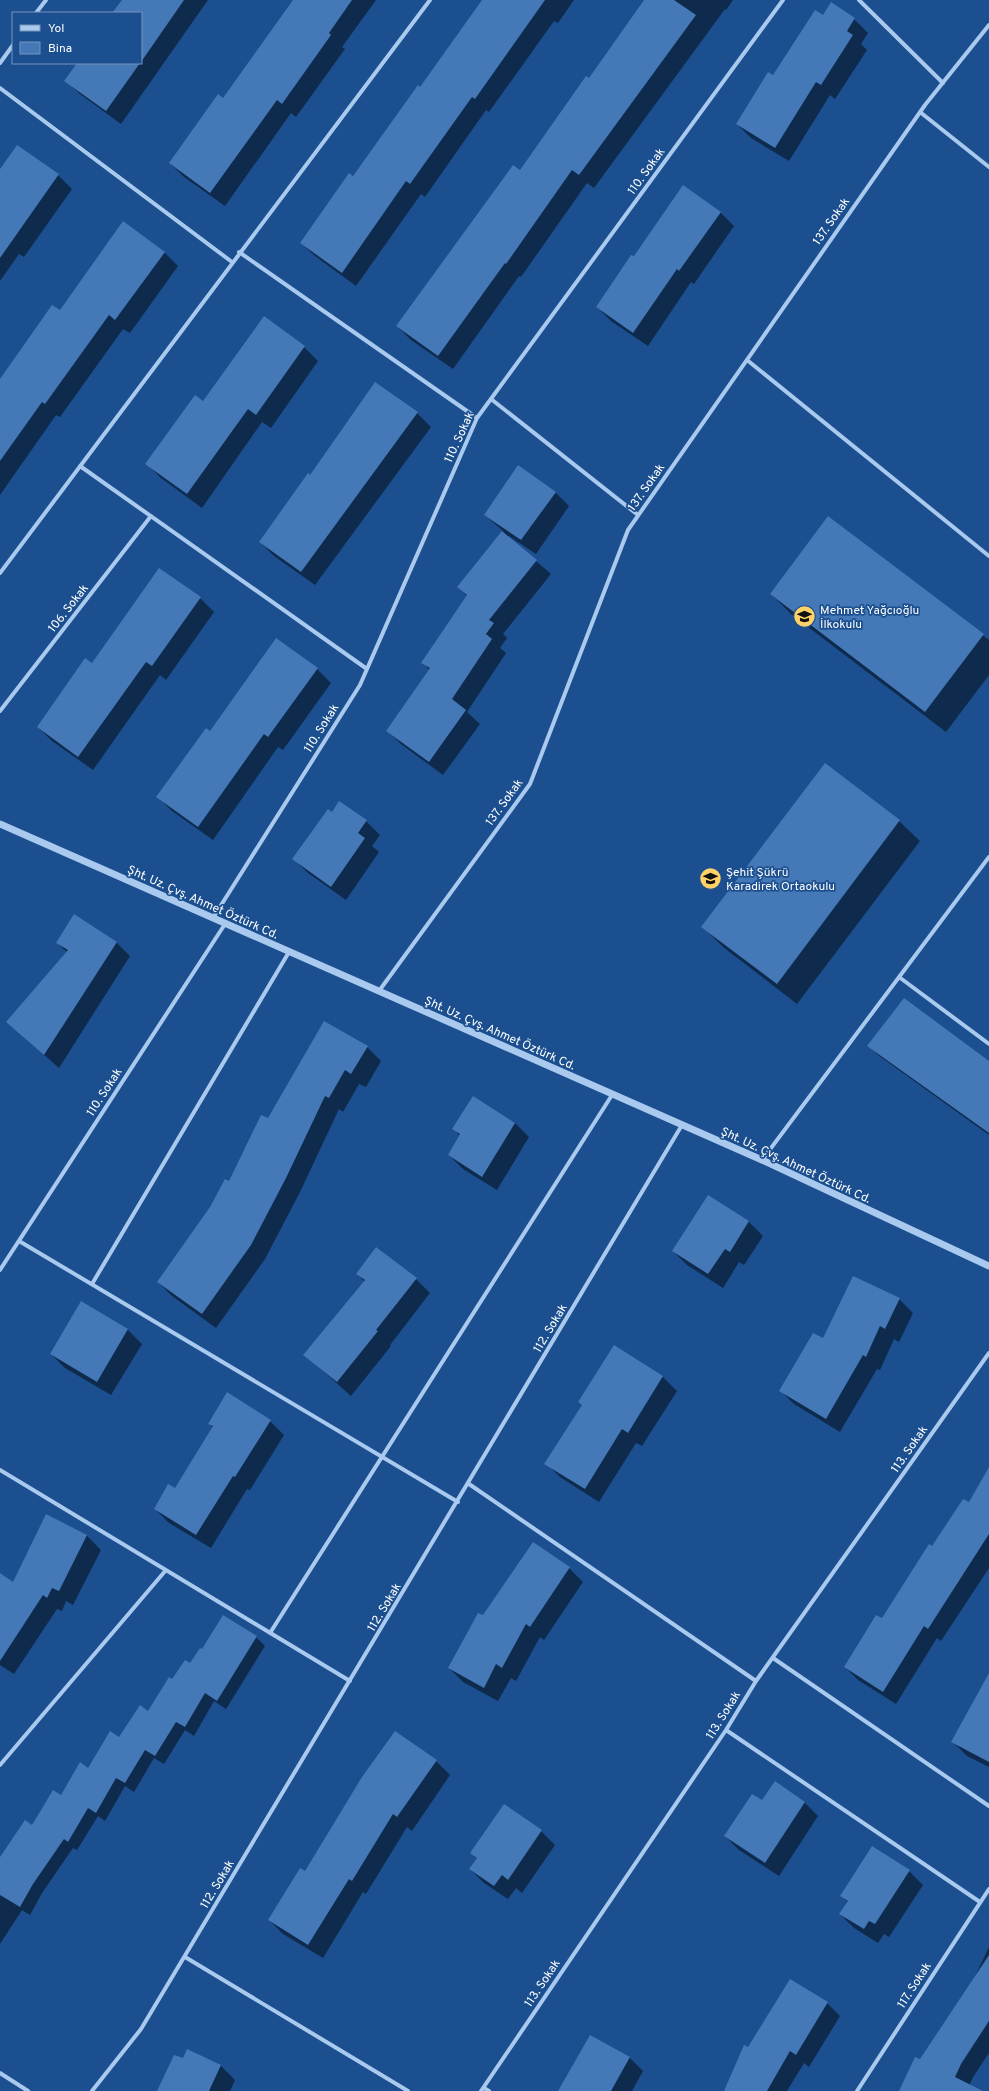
<svg xmlns="http://www.w3.org/2000/svg" width="989" height="2091" font-family="Overpass,sans-serif">
<style>
.shadow{fill:#0007}
.building{fill:#4478b7}
.lines{fill:none;stroke-linecap:round;stroke-linejoin:round}
.minor{stroke:#a9c9ee;stroke-width:4}
.tertiary{stroke:#a9c9ee;stroke-width:7}
.labels{text-anchor:middle;stroke-width:3.5;stroke-linejoin:round;paint-order:stroke}
.street-label{font-size:12px;fill:#fff;stroke:#1b4f8f}
.poi-label{font-size:12px;fill:#fff;stroke:#1b4f8f;text-anchor:start}
</style>
<rect width="100%" height="100%" fill="#1b4f8f"/>
<path class="shadow" d="M 123,0 L 208,0 L 121,124 L 80,94 L 66,81 L 78,63 L 141,63 L 141,13 L 113,13 Z
M 295,0 L 376,0 L 342,47 L 345,49 L 296,117 L 291,113 L 225,206 L 184,177 L 170,163 L 224,100 Z
M 489,0 L 574,0 L 558,23 L 554,21 L 489,112 L 486,110 L 425,197 L 421,194 L 356,286 L 315,256 L 301,243 Z
M 645,0 L 733,0 L 726,10 L 725,9 L 594,188 L 587,183 L 521,277 L 519,276 L 453,369 L 411,340 L 397,326 L 521,171 L 589,79 Z
M 823,16 L 854,19 L 868,33 L 861,44 L 867,50 L 835,99 L 830,95 L 789,161 L 751,138 L 737,124 Z
M 0,170 L 58,175 L 72,189 L 24,257 L 19,254 L 0,281 Z
M 720,212 L 734,226 L 694,284 L 691,282 L 648,346 L 611,321 L 597,307 L 634,258 Z
M 164,252 L 178,266 L 130,333 L 123,329 L 60,417 L 56,415 L 0,495 L 0,380 L 60,312 Z
M 304,347 L 318,361 L 271,428 L 262,422 L 202,508 L 161,478 L 147,464 L 203,402 Z
M 417,413 L 431,427 L 315,585 L 274,556 L 260,542 L 311,476 Z
M 555,492 L 569,506 L 536,554 L 509,536 L 508,537 L 551,574 L 503,634 L 507,638 L 500,648 L 506,653 L 467,712 L 480,724 L 443,775 L 401,744 L 387,730 L 430,670 L 423,663 L 467,596 L 458,587 L 503,531 L 485,515 Z
M 829,517 L 989,640 L 989,675 L 946,732 L 791,614 L 771,594 Z
M 200,598 L 214,612 L 166,680 L 160,675 L 93,770 L 52,741 L 38,727 L 92,664 Z
M 317,669 L 331,683 L 283,750 L 278,747 L 213,840 L 172,811 L 158,797 L 211,732 Z
M 825,765 L 899,821 L 920,841 L 797,1004 L 723,947 L 703,927 Z
M 332,813 L 366,821 L 380,835 L 372,846 L 379,852 L 346,900 L 308,873 L 294,859 Z
M 116,942 L 130,956 L 59,1068 L 7,1022 L 67,952 L 57,943 Z
M 869,1046 L 989,1062 L 989,1135 L 878,1055 Z
M 367,1047 L 381,1061 L 366,1087 L 359,1084 L 343,1112 L 339,1109 L 300,1192 L 265,1259 L 216,1328 L 172,1296 L 158,1282 L 230,1183 L 268,1119 Z
M 515,1123 L 529,1137 L 497,1190 L 463,1169 L 449,1155 L 460,1136 L 454,1129 Z
M 708,1196 L 749,1222 L 763,1236 L 744,1265 L 739,1262 L 723,1288 L 687,1265 L 673,1251 Z
M 357,1274 L 416,1279 L 430,1293 L 390,1345 L 391,1346 L 351,1396 L 304,1354 L 365,1282 Z
M 899,1299 L 913,1313 L 899,1342 L 894,1339 L 880,1370 L 877,1369 L 840,1432 L 794,1404 L 780,1390 L 823,1340 Z
M 82,1302 L 128,1330 L 142,1344 L 111,1395 L 65,1368 L 51,1354 Z
M 663,1377 L 677,1391 L 642,1446 L 636,1443 L 599,1502 L 560,1477 L 546,1463 Z
M 270,1421 L 284,1435 L 250,1490 L 247,1489 L 211,1548 L 169,1523 L 155,1509 L 175,1489 L 213,1428 L 209,1423 Z
M 989,1469 L 989,1568 L 941,1641 L 937,1638 L 896,1704 L 858,1680 L 845,1667 L 882,1620 L 932,1547 L 969,1504 Z
M 47,1516 L 87,1536 L 101,1550 L 73,1605 L 66,1601 L 62,1611 L 57,1609 L 14,1674 L 0,1665 L 0,1574 L 13,1583 Z
M 569,1568 L 583,1582 L 544,1640 L 540,1637 L 516,1681 L 511,1678 L 498,1701 L 463,1682 L 449,1668 L 484,1617 Z
M 224,1617 L 256,1637 L 265,1646 L 226,1709 L 214,1701 L 194,1736 L 185,1730 L 164,1764 L 154,1758 L 134,1792 L 125,1786 L 105,1821 L 98,1816 L 77,1850 L 73,1848 L 42,1893 L 30,1915 L 22,1910 L 0,1944 L 0,1858 L 89,1769 L 149,1712 L 173,1680 L 202,1651 Z
M 989,1679 L 989,1767 L 967,1756 L 953,1742 Z
M 395,1732 L 436,1761 L 450,1775 L 412,1831 L 407,1827 L 366,1894 L 363,1892 L 323,1958 L 283,1934 L 269,1920 L 305,1872 Z
M 804,1802 L 818,1816 L 779,1876 L 739,1850 L 725,1836 Z
M 541,1831 L 555,1845 L 522,1893 L 516,1888 L 508,1899 L 484,1883 L 470,1869 L 477,1859 L 472,1853 Z
M 909,1871 L 923,1885 L 889,1937 L 884,1934 L 878,1943 L 854,1928 L 840,1914 L 848,1902 L 841,1896 Z
M 989,1947 L 989,2053 L 973,2077 L 967,2091 L 901,2091 L 973,1981 Z
M 827,2003 L 840,2016 L 809,2067 L 804,2063 L 787,2091 L 725,2091 L 749,2049 Z
M 188,2050 L 221,2066 L 235,2080 L 230,2091 L 158,2091 L 183,2060 Z
M 629,2057 L 643,2071 L 632,2091 L 559,2091 Z"/>
<path class="building" d="M 122,0 L 184,0 L 141,62 L 141,13 L 112,13 Z
M 293,0 L 352,0 L 329,33 L 331,35 L 282,104 L 277,100 L 210,193 L 169,163 L 218,94 L 223,98 Z
M 482,0 L 545,0 L 475,99 L 472,97 L 410,184 L 406,181 L 342,273 L 300,243 L 349,173 L 353,176 L 418,85 L 420,87 Z
M 644,0 L 674,0 L 696,15 L 579,175 L 572,170 L 506,264 L 505,263 L 438,356 L 396,326 L 513,165 L 520,170 L 586,76 L 589,78 Z
M 831,2 L 855,18 L 847,31 L 853,35 L 821,85 L 816,82 L 775,148 L 736,124 L 768,72 L 773,75 L 815,10 L 823,15 Z
M 77,63 L 140,63 L 106,111 L 64,81 Z
M 17,145 L 59,174 L 0,258 L 0,169 Z
M 683,185 L 721,212 L 679,271 L 677,269 L 633,333 L 596,307 L 631,255 L 634,256 Z
M 123,221 L 165,252 L 115,320 L 109,315 L 45,404 L 42,402 L 0,461 L 0,379 L 52,305 L 60,310 Z
M 264,316 L 305,346 L 256,415 L 248,409 L 187,494 L 145,464 L 195,395 L 203,401 Z
M 375,382 L 418,412 L 301,572 L 259,542 L 308,473 L 310,475 Z
M 518,465 L 556,492 L 521,540 L 484,515 Z
M 828,516 L 984,634 L 925,712 L 770,594 Z
M 502,531 L 537,560 L 489,620 L 494,623 L 486,634 L 492,639 L 452,699 L 466,710 L 429,762 L 386,731 L 430,668 L 421,663 L 467,595 L 457,587 Z
M 159,568 L 201,597 L 152,666 L 146,662 L 78,757 L 37,727 L 85,658 L 92,663 Z
M 276,638 L 318,668 L 268,737 L 264,734 L 198,827 L 156,797 L 206,728 L 210,731 Z
M 825,763 L 900,820 L 777,984 L 701,927 Z
M 339,801 L 367,820 L 358,833 L 365,838 L 331,887 L 292,859 L 328,809 L 332,812 Z
M 74,914 L 117,942 L 44,1055 L 6,1022 L 68,950 L 56,943 Z
M 904,998 L 989,1061 L 989,1133 L 867,1046 Z
M 324,1021 L 368,1046 L 351,1074 L 345,1070 L 329,1098 L 325,1096 L 286,1178 L 251,1245 L 202,1314 L 157,1282 L 210,1207 L 225,1179 L 229,1181 L 261,1115 L 268,1118 Z
M 473,1096 L 515,1123 L 482,1177 L 448,1155 L 460,1134 L 452,1129 Z
M 708,1195 L 749,1221 L 730,1252 L 725,1249 L 708,1274 L 672,1251 Z
M 376,1247 L 417,1278 L 376,1330 L 378,1331 L 337,1382 L 303,1355 L 365,1280 L 356,1274 Z
M 853,1276 L 900,1298 L 885,1329 L 880,1326 L 866,1357 L 863,1355 L 826,1419 L 779,1391 L 813,1333 L 823,1338 Z
M 81,1301 L 128,1329 L 97,1382 L 50,1354 Z
M 614,1345 L 663,1376 L 628,1433 L 622,1429 L 585,1489 L 544,1464 L 582,1405 L 578,1402 Z
M 227,1392 L 271,1420 L 235,1477 L 233,1476 L 196,1535 L 154,1509 L 168,1484 L 175,1488 L 213,1426 L 208,1424 Z
M 989,1467 L 989,1534 L 928,1629 L 924,1626 L 883,1692 L 844,1667 L 876,1615 L 882,1618 L 929,1544 L 932,1546 L 963,1499 L 969,1502 Z
M 46,1514 L 87,1535 L 59,1591 L 52,1588 L 47,1598 L 43,1595 L 0,1661 L 0,1573 L 13,1582 Z
M 533,1542 L 570,1567 L 530,1627 L 526,1624 L 502,1668 L 496,1664 L 484,1688 L 448,1668 L 478,1613 L 483,1615 Z
M 223,1615 L 257,1636 L 217,1701 L 205,1693 L 185,1727 L 176,1722 L 155,1756 L 145,1750 L 125,1783 L 116,1778 L 96,1813 L 88,1808 L 68,1842 L 64,1839 L 33,1884 L 20,1907 L 0,1895 L 0,1857 L 25,1820 L 32,1825 L 53,1790 L 61,1795 L 80,1762 L 88,1768 L 110,1731 L 119,1737 L 140,1705 L 148,1711 L 169,1677 L 172,1679 L 185,1660 L 190,1663 L 200,1648 L 202,1649 Z
M 989,1673 L 989,1762 L 951,1742 Z
M 395,1731 L 437,1760 L 397,1817 L 393,1814 L 352,1881 L 349,1879 L 308,1945 L 268,1920 L 300,1868 L 305,1871 L 362,1777 Z
M 775,1781 L 805,1802 L 765,1863 L 724,1836 L 752,1794 L 762,1800 Z
M 504,1804 L 542,1830 L 508,1880 L 502,1875 L 494,1886 L 469,1869 L 477,1858 L 470,1853 Z
M 872,1846 L 910,1870 L 875,1924 L 869,1921 L 864,1929 L 839,1914 L 848,1901 L 840,1896 Z
M 989,1955 L 989,2021 L 961,2064 L 955,2077 L 983,2091 L 899,2091 L 915,2057 L 920,2059 Z
M 790,1979 L 828,2002 L 796,2055 L 790,2051 L 767,2091 L 724,2091 L 744,2045 L 748,2047 Z
M 590,2035 L 630,2057 L 611,2091 L 558,2091 Z
M 187,2049 L 221,2065 L 209,2091 L 157,2091 L 174,2055 L 183,2058 Z"/>
<g class="lines">
<path class="minor" d="M 859,0 L 943,83
M 36,13 L 46,0
M 0,63 L 13,45
M 0,88 L 232,262
M 920,112 L 989,167
M 239,252 L 477,418
M 747,360 L 989,556
M 491,399 L 638,515
M 80,466 L 367,669
M 0,573 L 430,0
M 0,711 L 151,516
M 213,918 L 360,685 L 477,418 L 783,0
M 899,977 L 989,1044
M 379,991 L 530,784 L 628,530 L 925,105 L 989,25
M 762,1160 L 989,857
M 19,1241 L 458,1502
M 0,1270 L 225,924
M 92,1284 L 289,952
M 0,1470 L 350,1681
M 469,1484 L 756,1681
M 270,1633 L 612,1095
M 773,1658 L 989,1806
M 726,1730 L 980,1902
M 0,1765 L 166,1570
M 185,1957 L 408,2091
M 0,2073 L 28,2091
M 484,2088 L 489,2091
M 92,2091 L 141,2029 L 682,1125
M 481,2091 L 726,1730 L 756,1681 L 989,1353
M 857,2091 L 989,1889"/>
<path class="tertiary" d="M 0,824 L 762,1160 L 989,1266"/>
</g>
<defs>
<symbol id="school-disc" viewBox="-11 -11 22 22"><circle r="9.5" fill="#ffd166" stroke="#1b4f8f"/><path d="M0-5L7-2L0 1L-7-2ZM-4 1L0 2.5L4 1V4Q0 6-4 4Z" fill="#111"/></symbol>
</defs>
<g fill-rule="evenodd">
<use href="#school-disc" x="792" y="604" width="25" height="25"/>
<use href="#school-disc" x="698" y="866" width="25" height="25"/>
</g>
<g class="labels">
<g class="street-label">
<text transform="translate(646 171) rotate(-54)" y="4">110. Sokak</text>
<text transform="translate(831 221) rotate(-55)" y="4">137. Sokak</text>
<text transform="translate(459 437) rotate(-65)" y="4">110. Sokak</text>
<text transform="translate(646 487) rotate(-55)" y="4">137. Sokak</text>
<text transform="translate(68 608) rotate(-52)" y="4">106. Sokak</text>
<text transform="translate(321 728) rotate(-58)" y="4">110. Sokak</text>
<text transform="translate(504 802) rotate(-54)" y="4">137. Sokak</text>
<text transform="translate(203 902) rotate(24)" y="4">Şht. Uz. Çvş. Ahmet Öztürk Cd.</text>
<text transform="translate(500 1033) rotate(24)" y="4">Şht. Uz. Çvş. Ahmet Öztürk Cd.</text>
<text transform="translate(104 1092) rotate(-57)" y="4">110. Sokak</text>
<text transform="translate(796 1165) rotate(25)" y="4">Şht. Uz. Çvş. Ahmet Öztürk Cd.</text>
<text transform="translate(550 1328) rotate(-59)" y="4">112. Sokak</text>
<text transform="translate(909 1449) rotate(-55)" y="4">113. Sokak</text>
<text transform="translate(384 1607) rotate(-59)" y="4">112. Sokak</text>
<text transform="translate(723 1715) rotate(-58)" y="4">113. Sokak</text>
<text transform="translate(217 1884) rotate(-59)" y="4">112. Sokak</text>
<text transform="translate(542 1983) rotate(-56)" y="4">113. Sokak</text>
<text transform="translate(914 1985) rotate(-57)" y="4">117. Sokak</text>
</g>
<g class="poi-label">
<text x="820" y="614">Mehmet Yağcıoğlu<tspan x="820" dy="14">İlkokulu</tspan></text>
<text x="726" y="876">Şehit Şükrü<tspan x="726" dy="14">Karadirek Ortaokulu</tspan></text>
</g>
</g>
<rect x="12" y="12" width="130" height="52" fill="#1b4f8f" stroke="#7695bc"/>
<rect x="20" y="25" width="20" height="6" fill="#a9c9ee" stroke="#7695bc"/>
<text x="48" y="32" font-size="12" fill="#ffffff">Yol</text>
<rect x="20" y="42" width="20" height="12" fill="#4478b7" stroke="#7695bc"/>
<text x="48" y="52" font-size="12" fill="#ffffff">Bina</text>
</svg>
